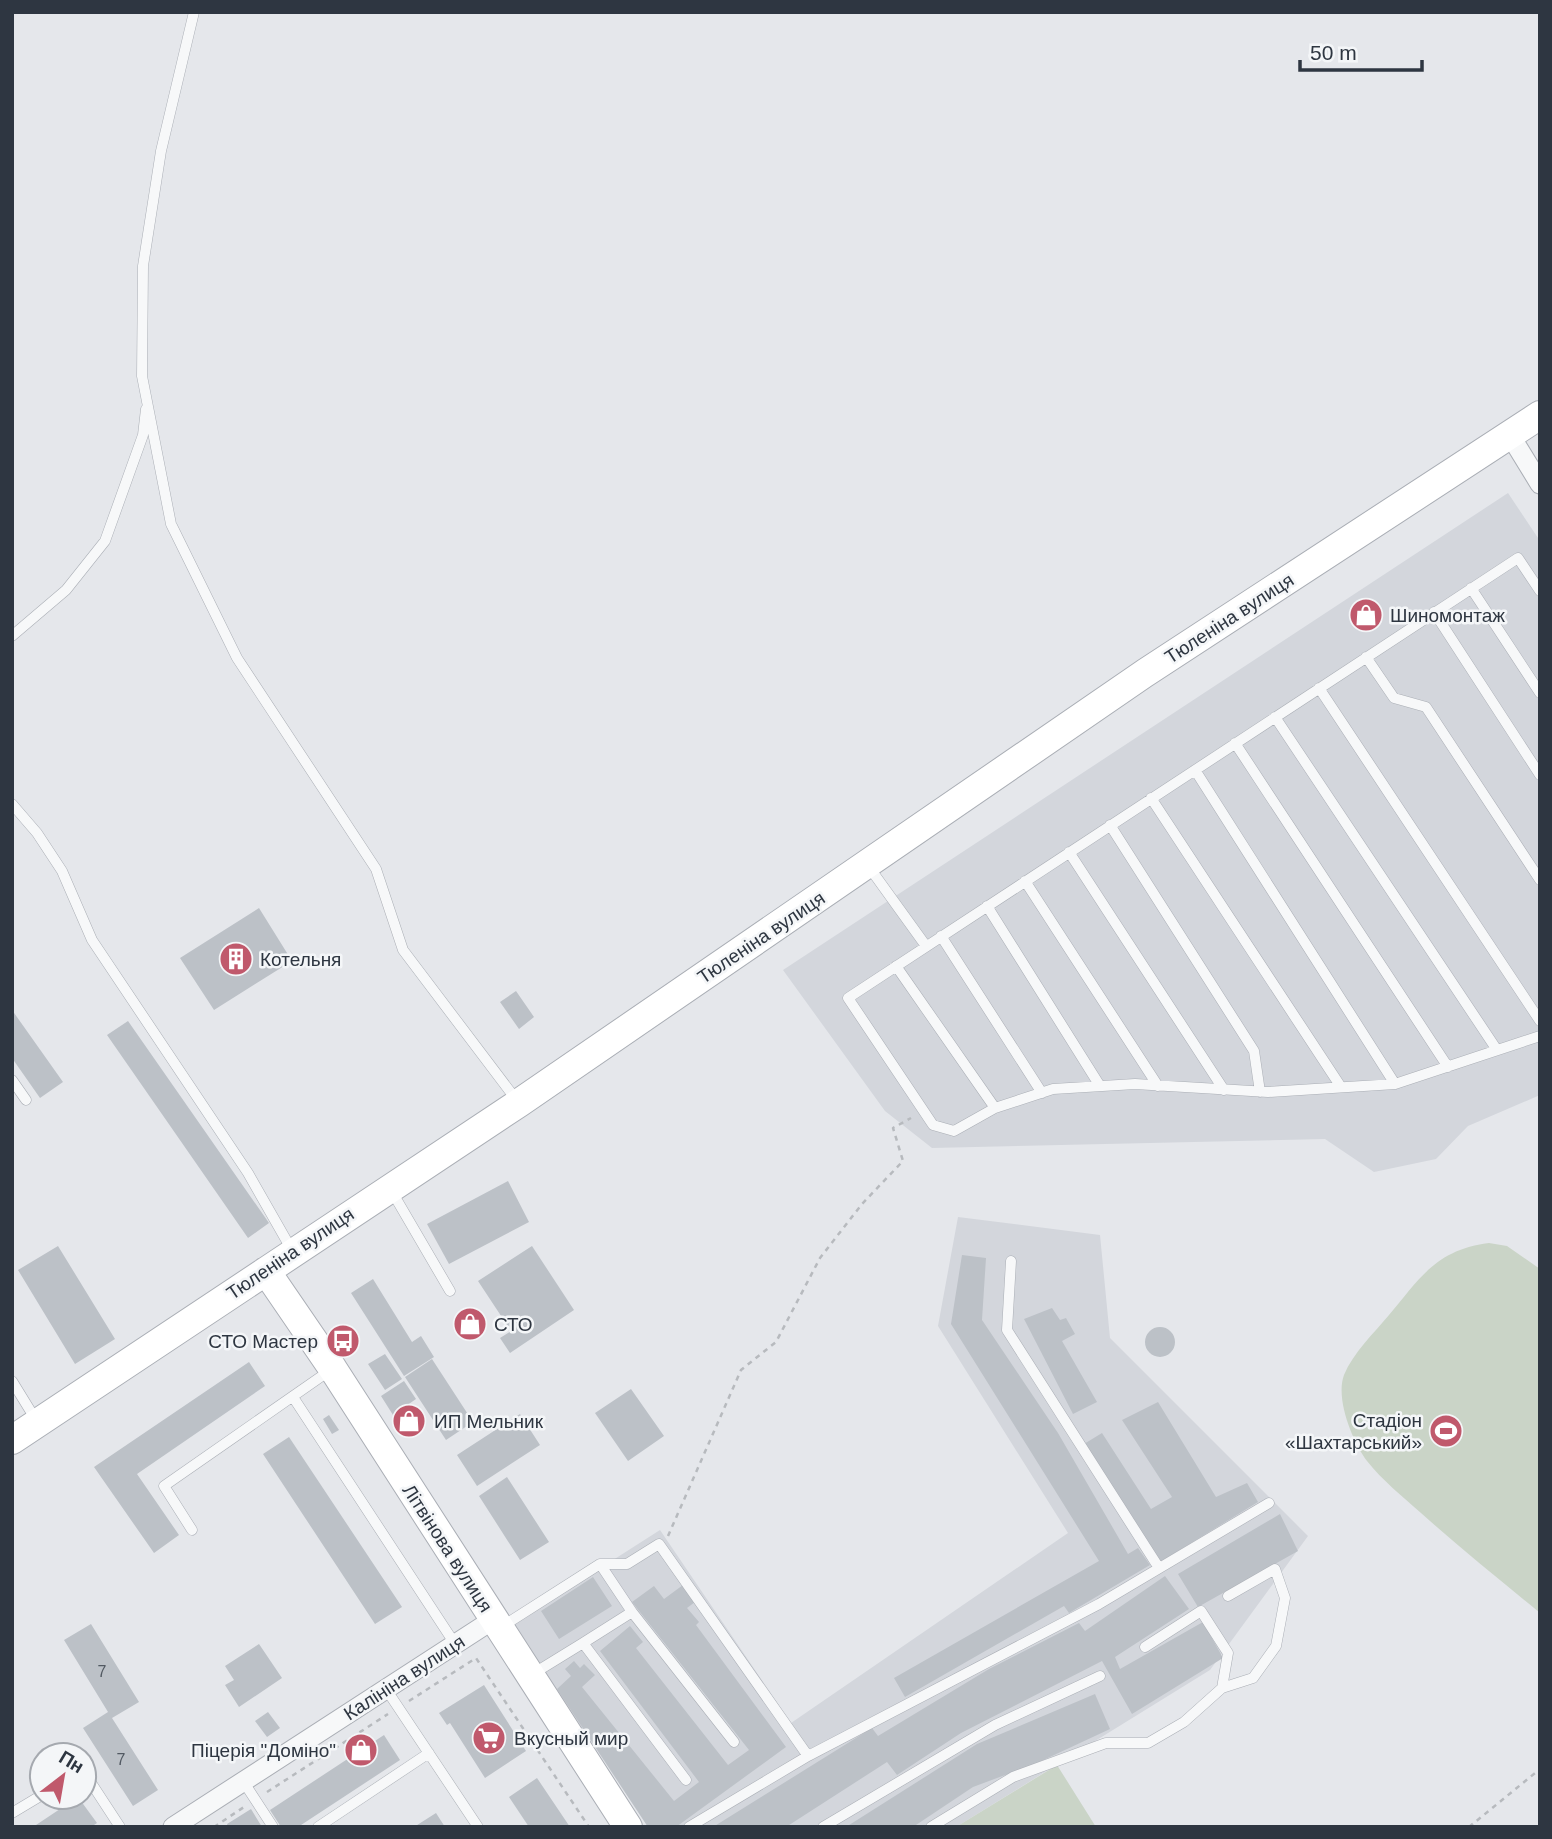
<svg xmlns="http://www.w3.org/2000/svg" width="1552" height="1839" font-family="Helvetica,sans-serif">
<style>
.built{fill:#d3d6dc}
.green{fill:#cad4c7}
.building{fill:#bcc1c7}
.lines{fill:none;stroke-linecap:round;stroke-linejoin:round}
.lane-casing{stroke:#aaaeb5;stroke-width:11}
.street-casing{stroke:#aaaeb5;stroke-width:21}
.secondary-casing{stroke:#aaaeb5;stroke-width:30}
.path{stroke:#b7babe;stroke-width:2.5;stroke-dasharray:5 5;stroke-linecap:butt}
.lane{stroke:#f7f8f9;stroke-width:10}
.street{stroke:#f7f8f9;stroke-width:19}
.secondary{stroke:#fff;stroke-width:28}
.labels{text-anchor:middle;stroke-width:5;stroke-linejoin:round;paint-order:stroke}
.number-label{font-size:16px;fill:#525962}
.poi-label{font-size:19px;fill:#2e3641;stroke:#f4f6f8;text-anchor:start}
.street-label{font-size:19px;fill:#2e3641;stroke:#f4f6f8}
</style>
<rect width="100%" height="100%" fill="#e5e7eb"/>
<path class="built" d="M 1508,493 L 1540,541 L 1540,1095 L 1468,1126 L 1436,1159 L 1374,1172 L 1325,1139 L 932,1148 L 885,1111 L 783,970 Z
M 958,1217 L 1100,1235 L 1110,1338 L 1308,1536 L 1210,1670 L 956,1827 L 648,1827 L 513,1624 L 660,1530 L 791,1723 L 1068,1533 L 938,1326 Z"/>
<path class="green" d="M 1489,1243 L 1507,1246 L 1540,1269 L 1540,1613 C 1500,1580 1460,1548 1421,1513 C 1403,1497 1382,1480 1367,1461 C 1353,1442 1335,1399 1344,1375 C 1353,1353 1374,1333 1389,1315 C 1421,1277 1436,1250 1489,1243 Z
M 1057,1765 L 1096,1827 L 956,1827 Z"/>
<path class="building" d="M 259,908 L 292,961 L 214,1010 L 180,958 Z
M 516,991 L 534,1017 L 519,1029 L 500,1002 Z
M 12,1010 L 63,1082 L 40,1098 L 12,1058 Z
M 128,1021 L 269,1223 L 248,1238 L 107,1035 Z
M 508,1181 L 529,1222 L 449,1264 L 427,1224 Z
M 58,1246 L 115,1339 L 75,1364 L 18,1270 Z
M 532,1246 L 574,1310 L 510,1353 L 500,1338 L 511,1331 L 478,1281 Z
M 962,1255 L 986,1258 L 982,1320 L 1058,1433 L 1128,1554 L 1138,1548 L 1150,1565 L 1069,1613 L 1064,1606 L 905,1697 L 894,1678 L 1099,1561 L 951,1324 Z
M 373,1279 L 412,1342 L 421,1336 L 434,1357 L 404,1376 L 351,1293 Z
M 1052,1308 L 1060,1320 L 1066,1318 L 1075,1334 L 1062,1341 L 1097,1402 L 1073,1414 L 1024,1319 Z
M1145 1342a15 15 0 1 1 30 0a15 15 0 1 1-30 0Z
M 342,1331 L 352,1347 L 345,1351 L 335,1336 Z
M 385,1354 L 402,1379 L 385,1390 L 368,1364 Z
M 432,1359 L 473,1422 L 446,1440 L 405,1377 Z
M 249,1362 L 265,1386 L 137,1474 L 179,1535 L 154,1553 L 94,1467 Z
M 404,1381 L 416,1399 L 393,1415 L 381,1396 Z
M 631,1389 L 664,1436 L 628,1461 L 595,1413 Z
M 1158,1402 L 1216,1497 L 1247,1483 L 1258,1502 L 1160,1562 L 1084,1444 L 1102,1433 L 1151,1509 L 1172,1497 L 1122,1420 Z
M 413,1410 L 421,1422 L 404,1433 L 396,1421 Z
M 520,1414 L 540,1445 L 477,1486 L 457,1455 Z
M 329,1415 L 339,1430 L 332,1434 L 323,1419 Z
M 289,1437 L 402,1607 L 375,1624 L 263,1454 Z
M 507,1477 L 549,1542 L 520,1560 L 479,1496 Z
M 1280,1514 L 1298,1551 L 1198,1607 L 1178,1574 Z
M 1165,1576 L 1189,1609 L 1115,1657 L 1120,1669 L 1203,1622 L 1223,1658 L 1132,1714 L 1102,1661 L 961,1733 L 897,1775 L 887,1762 L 786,1827 L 713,1827 L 872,1728 L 878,1736 L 989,1669 L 1079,1623 L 1085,1631 Z
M 593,1577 L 612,1606 L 559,1639 L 541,1611 Z
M 683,1585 L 695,1602 L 687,1608 L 699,1622 L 696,1625 L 786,1747 L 676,1827 L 648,1827 L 557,1689 L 571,1676 L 565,1669 L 574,1661 L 580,1668 L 584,1664 L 595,1675 L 582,1687 L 674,1801 L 699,1782 L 600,1651 L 630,1626 L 643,1642 L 636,1648 L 728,1765 L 749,1750 L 632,1602 L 654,1586 L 664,1599 Z
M 91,1624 L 139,1702 L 112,1718 L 158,1790 L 133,1806 L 83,1728 L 108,1712 L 64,1640 Z
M 259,1644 L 282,1678 L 239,1707 L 225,1685 L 234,1680 L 225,1666 Z
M 484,1685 L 526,1751 L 485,1778 L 450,1723 L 447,1725 L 439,1713 Z
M 1095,1694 L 1110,1729 L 1037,1763 L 973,1787 L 913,1827 L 846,1827 L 977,1744 Z
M 268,1712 L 280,1728 L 267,1737 L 255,1721 Z
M 384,1735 L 400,1760 L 298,1827 L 281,1827 L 270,1810 Z
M 537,1778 L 570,1827 L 529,1827 L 509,1797 Z
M 78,1797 L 97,1823 L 91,1827 L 33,1827 Z
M 251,1809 L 262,1827 L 228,1827 L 227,1824 Z
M 436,1813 L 445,1827 L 414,1827 Z"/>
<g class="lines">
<defs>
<path id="lane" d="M 194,12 L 161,151 L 143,266 L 142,376 L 171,524 L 237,658 L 376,869 L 403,950 L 518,1102
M 1471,588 L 1540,693
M 1540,591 L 1518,558 L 848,998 L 933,1125 L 954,1131 L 995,1108 L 1053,1089 L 1135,1084 L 1268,1092 L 1395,1084 L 1540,1036
M 1434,612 L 1540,775
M 12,636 L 66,590 L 105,541 L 143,435 L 146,409
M 1366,657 L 1394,698 L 1426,707 L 1540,880
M 1319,688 L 1540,1021
M 1275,717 L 1497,1050
M 1235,743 L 1448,1067
M 1195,770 L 1395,1084
M 1151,798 L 1341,1087
M 12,804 L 37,833 L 62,871 L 92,940 L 248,1173 L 293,1252
M 1110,825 L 1254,1051 L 1260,1092
M 1069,852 L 1224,1090
M 869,867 L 926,946
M 1025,881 L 1158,1086
M 987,906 L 1100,1086
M 941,936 L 1042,1093
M 896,966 L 995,1108
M 12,1080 L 26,1100
M 391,1190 L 450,1291
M 1011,1261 L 1007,1330 L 1159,1568
M 12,1381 L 36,1420
M 293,1397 L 455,1644
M 192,1530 L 164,1486 L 332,1369
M 600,1564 L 632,1612
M 503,1626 L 600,1564 L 627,1564 L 659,1544 L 808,1756
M 583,1643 L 632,1612 L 734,1742
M 531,1675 L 583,1643 L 686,1780
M 1222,1688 L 1253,1678 L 1276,1646 L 1285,1598 L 1275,1569 L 1228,1596
M 386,1689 L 478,1827
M 84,1772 L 120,1827
M 243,1781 L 273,1827
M 12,1813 L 42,1795
M 318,1827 L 429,1753
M 689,1827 L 808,1756 L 1099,1604 L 1269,1503
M 823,1827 L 995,1725 L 1100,1676
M 931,1827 L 1013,1777 L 1106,1743 L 1148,1743 L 1184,1722 L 1222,1688 L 1228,1653 L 1201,1611 L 1145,1647"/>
<path id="street" d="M 1510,435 L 1540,484
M 173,1827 L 494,1619"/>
<path id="secondary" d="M 266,1271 L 333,1369 L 628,1827
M 12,1440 L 519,1103 L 1145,673 L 1540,415"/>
</defs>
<use href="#lane" class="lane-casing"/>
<use href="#street" class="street-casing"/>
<use href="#secondary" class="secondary-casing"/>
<path class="path" d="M 668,1536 L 741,1370 L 776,1342 L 820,1258 L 862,1204 L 903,1161 L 893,1128 L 911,1118
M 409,1701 L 476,1658 L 589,1827
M 267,1792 L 388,1714
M 214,1827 L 244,1807
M 1469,1827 L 1540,1769"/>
<use href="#lane" class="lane"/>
<use href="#street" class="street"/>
<use href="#secondary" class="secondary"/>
</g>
<defs>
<symbol id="shop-disc" viewBox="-11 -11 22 22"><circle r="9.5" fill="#c0596c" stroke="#f4f6f8"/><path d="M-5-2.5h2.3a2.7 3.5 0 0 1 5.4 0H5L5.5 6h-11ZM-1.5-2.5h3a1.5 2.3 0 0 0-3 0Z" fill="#fff"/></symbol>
<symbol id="building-disc" viewBox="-11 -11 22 22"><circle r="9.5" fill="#c0596c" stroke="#f4f6f8"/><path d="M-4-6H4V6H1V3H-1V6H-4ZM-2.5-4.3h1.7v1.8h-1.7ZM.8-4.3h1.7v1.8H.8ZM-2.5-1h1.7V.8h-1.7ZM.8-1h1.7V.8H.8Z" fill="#fff"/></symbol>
<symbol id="bus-disc" viewBox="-11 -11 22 22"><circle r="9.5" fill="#c0596c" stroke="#f4f6f8"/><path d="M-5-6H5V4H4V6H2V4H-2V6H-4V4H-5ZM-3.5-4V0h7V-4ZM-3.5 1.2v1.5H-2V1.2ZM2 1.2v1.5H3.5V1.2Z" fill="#fff"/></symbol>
<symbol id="stadium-disc" viewBox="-11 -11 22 22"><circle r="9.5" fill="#c0596c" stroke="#f4f6f8"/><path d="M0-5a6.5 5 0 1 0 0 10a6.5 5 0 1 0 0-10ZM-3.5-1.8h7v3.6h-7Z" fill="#fff"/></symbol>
<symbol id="supermarket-disc" viewBox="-11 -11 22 22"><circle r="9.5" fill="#c0596c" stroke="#f4f6f8"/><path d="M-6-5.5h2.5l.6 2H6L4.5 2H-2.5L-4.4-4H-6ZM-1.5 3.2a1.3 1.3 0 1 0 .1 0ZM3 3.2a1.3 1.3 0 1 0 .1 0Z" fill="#fff"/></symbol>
</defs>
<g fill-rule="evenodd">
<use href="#shop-disc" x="1347" y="596" width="38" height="38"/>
<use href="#building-disc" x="217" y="940" width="38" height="38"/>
<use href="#shop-disc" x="451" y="1305" width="38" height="38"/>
<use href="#bus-disc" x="324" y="1322" width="38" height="38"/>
<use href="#shop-disc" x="390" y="1402" width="38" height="38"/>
<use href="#stadium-disc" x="1427" y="1412" width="38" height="38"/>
<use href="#supermarket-disc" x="470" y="1719" width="38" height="38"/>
<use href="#shop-disc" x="342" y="1731" width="38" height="38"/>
</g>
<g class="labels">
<g class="number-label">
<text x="102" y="1677">7</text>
<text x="121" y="1765">7</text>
</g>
<g class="poi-label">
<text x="1390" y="622">Шиномонтаж</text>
<text x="260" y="966">Котельня</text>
<text x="494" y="1331">СТО</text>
<text x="318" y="1348" text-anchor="end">СТО Мастер</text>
<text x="1422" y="1427" text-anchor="end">Стадіон<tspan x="1422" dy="22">«Шахтарський»</tspan></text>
<text x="434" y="1428">ИП Мельник</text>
<text x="514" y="1745">Вкусный мир</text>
<text x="336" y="1757" text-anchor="end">Піцерія "Доміно"</text>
</g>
<g class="street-label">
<text transform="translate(1229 618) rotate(-33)" y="7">Тюленіна вулиця</text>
<text transform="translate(761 937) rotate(-34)" y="7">Тюленіна вулиця</text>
<text transform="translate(290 1253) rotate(-34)" y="7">Тюленіна вулиця</text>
<text transform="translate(448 1548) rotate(57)" y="7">Літвінова вулиця</text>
<text transform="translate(404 1677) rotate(-33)" y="7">Калініна вулиця</text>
</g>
</g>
<rect width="1552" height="1839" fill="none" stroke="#2e3641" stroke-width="28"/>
<g transform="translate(63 1776) rotate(31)"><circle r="33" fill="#f4f6f8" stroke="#a5a9af" stroke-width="2"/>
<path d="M0-5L12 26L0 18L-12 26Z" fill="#c0596c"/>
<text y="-10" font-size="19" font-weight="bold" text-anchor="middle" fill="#2e3641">Пн</text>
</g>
<path d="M1300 60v10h122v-10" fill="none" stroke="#2e3641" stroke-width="3.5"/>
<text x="1310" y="60" font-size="21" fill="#2e3641" stroke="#f4f6f8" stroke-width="5" paint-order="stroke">50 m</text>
</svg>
